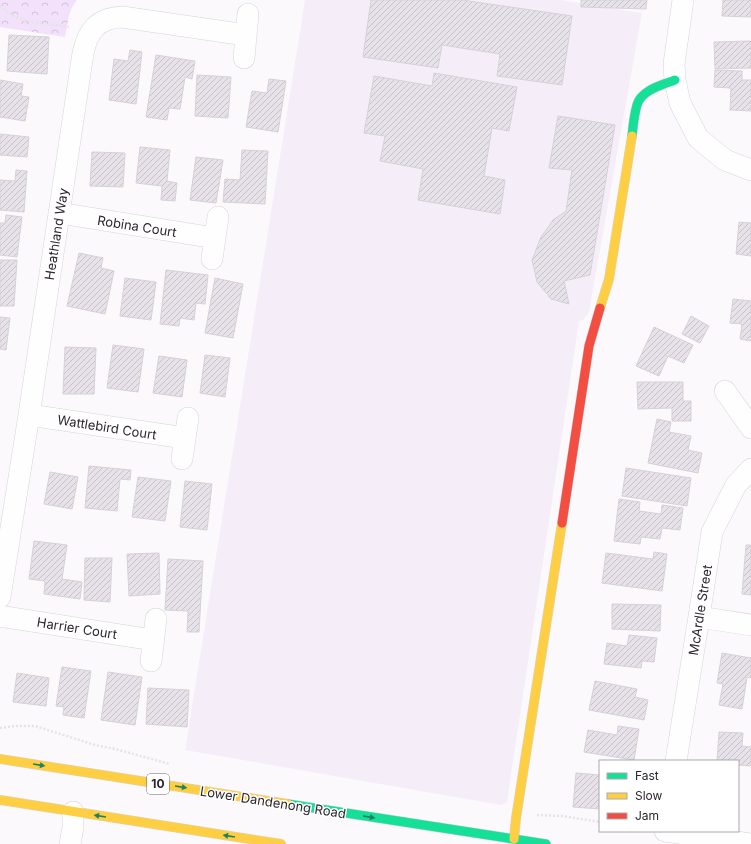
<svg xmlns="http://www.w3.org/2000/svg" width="751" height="844" font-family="Inter,sans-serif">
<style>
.built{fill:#f5eef9}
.park{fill:url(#park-crowns)}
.building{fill:url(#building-hatch);stroke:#d5d1d7}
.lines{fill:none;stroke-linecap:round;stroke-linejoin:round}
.street-casing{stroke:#d7d3d9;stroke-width:22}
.fast-casing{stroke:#d7d3d9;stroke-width:10}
.slow-casing{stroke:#d7d3d9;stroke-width:10}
.jam-casing{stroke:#d7d3d9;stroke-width:10}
.path{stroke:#e4e4e4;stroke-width:2.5;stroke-dasharray:2 2;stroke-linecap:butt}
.street{stroke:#fefeff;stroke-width:21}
.fast{stroke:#16e098;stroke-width:9}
.slow{stroke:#ffcf43;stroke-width:9}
.jam{stroke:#f24e42;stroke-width:9}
.oneway{fill:#208262}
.labels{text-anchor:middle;stroke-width:3;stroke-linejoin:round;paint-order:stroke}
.shield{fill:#fff;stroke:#6b666c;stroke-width:1}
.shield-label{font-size:12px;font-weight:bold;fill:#2b252d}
.street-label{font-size:13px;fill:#2b252d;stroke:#fff}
</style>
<defs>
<pattern id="park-crowns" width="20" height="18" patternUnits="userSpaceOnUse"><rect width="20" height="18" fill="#f3e1fb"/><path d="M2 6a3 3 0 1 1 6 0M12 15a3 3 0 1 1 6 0" fill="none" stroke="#d0c1d7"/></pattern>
<pattern id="building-hatch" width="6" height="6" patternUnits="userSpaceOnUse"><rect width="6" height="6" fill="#e7e2e9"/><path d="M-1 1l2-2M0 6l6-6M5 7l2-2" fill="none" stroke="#c6c2c8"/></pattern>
</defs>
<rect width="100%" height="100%" fill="#fbf9fc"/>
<path class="built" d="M 305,0 L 560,0 L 642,13 L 589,312 L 583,320 L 579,321 L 507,802 L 501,805 L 185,750 Z"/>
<path class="park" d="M 0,0 L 77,0 C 68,10 68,24 65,37 L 0,27 Z"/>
<path class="building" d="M 371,0 L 462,0 L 572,16 L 562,85 L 497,76 L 500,54 L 442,45 L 438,68 L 363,57 Z
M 581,0 L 647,0 L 646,9 L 581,7 Z
M 723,0 L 751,0 L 751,17 L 722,16 Z
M 9,35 L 49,37 L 47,74 L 7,71 Z
M 751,41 L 751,68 L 715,69 L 714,42 Z
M 130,50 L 142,52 L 136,104 L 109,100 L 114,59 L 128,61 Z
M 156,55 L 195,61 L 192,79 L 185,77 L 180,109 L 169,108 L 167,120 L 146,117 Z
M 715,70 L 742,71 L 742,80 L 751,80 L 751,111 L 730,110 L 731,88 L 714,87 Z
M 434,73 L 517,87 L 509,131 L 492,128 L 484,176 L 505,180 L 500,214 L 418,200 L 423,169 L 380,161 L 385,136 L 364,133 L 374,76 L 432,86 Z
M 197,75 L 231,77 L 228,118 L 195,116 Z
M 269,79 L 286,81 L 278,132 L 246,127 L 252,91 L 267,93 Z
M 0,80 L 23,84 L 21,96 L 29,97 L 25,121 L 0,117 Z
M 558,116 L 615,125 L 590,275 L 564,281 L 569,304 L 551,299 L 537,282 L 532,260 L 541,237 L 553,220 L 566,211 L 572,170 L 549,168 Z
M 0,134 L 29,137 L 27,157 L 0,155 Z
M 140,147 L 170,150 L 167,181 L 177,183 L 175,201 L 161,200 L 162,186 L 136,183 Z
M 242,150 L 268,151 L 265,204 L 223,202 L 225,179 L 240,180 Z
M 92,152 L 125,153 L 123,187 L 90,186 Z
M 196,157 L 223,160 L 216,203 L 190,200 Z
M 16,170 L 27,171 L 24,212 L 0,210 L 0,180 L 15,181 Z
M 6,215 L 22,217 L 17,257 L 0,255 L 0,223 L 5,223 Z
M 739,222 L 751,223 L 751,256 L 736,254 Z
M 79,253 L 103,258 L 101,268 L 114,271 L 105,314 L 67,306 Z
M 0,260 L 17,260 L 14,306 L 0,306 Z
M 166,270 L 208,275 L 205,304 L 196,303 L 194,320 L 180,318 L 179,326 L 160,324 Z
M 125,278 L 156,282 L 151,320 L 120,316 Z
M 215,278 L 243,284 L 233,338 L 205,333 Z
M 733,299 L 751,301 L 751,341 L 740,339 L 742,324 L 730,323 Z
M 691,316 L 709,326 L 700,343 L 682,334 Z
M 0,317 L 10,318 L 6,350 L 0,349 Z
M 654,327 L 693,345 L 684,363 L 668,356 L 659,376 L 636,366 Z
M 113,345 L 144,349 L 138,392 L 107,388 Z
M 65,347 L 96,348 L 94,394 L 63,394 Z
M 205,355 L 230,358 L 225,397 L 200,393 Z
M 159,356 L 187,360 L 182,397 L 153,393 Z
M 637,382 L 683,382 L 683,401 L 691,401 L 691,421 L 672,421 L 672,408 L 638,409 Z
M 657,419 L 671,422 L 669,432 L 691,436 L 688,450 L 702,453 L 698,473 L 648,463 Z
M 89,466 L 131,470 L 130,480 L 120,479 L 117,511 L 85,508 Z
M 626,468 L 691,478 L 687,506 L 622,496 Z
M 50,472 L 78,477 L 72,509 L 44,504 Z
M 138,477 L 171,481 L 165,521 L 132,517 Z
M 185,481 L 212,484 L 207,530 L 180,527 Z
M 619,499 L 640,502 L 639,511 L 661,514 L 662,505 L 683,508 L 680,530 L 662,528 L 660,539 L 641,537 L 640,544 L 614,541 Z
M 34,541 L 67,545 L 62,579 L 82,582 L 80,599 L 44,594 L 45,581 L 29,579 Z
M 746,545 L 751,545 L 751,595 L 742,594 Z
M 654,552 L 667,554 L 662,591 L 602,583 L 606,553 L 653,559 Z
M 159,553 L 160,594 L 129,596 L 127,554 Z
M 85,558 L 112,558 L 110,602 L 84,600 Z
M 168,559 L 203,561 L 199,632 L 187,632 L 188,611 L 165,610 Z
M 612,604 L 661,605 L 660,631 L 612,629 Z
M 629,635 L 657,638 L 654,662 L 642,661 L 641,668 L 604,664 L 607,643 L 627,646 Z
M 722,653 L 751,658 L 751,678 L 747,677 L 742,709 L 719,705 L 723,684 L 717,683 Z
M 62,667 L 91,671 L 84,718 L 63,715 L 64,707 L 56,706 Z
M 108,672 L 142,677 L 135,725 L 101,720 Z
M 17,673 L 49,678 L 46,706 L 13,702 Z
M 595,681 L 637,689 L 635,697 L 648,700 L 644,720 L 589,710 Z
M 148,688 L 189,690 L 187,727 L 146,724 Z
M 618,726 L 639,729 L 634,760 L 584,752 L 588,730 L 617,735 Z
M 719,732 L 743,733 L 742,746 L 751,747 L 751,766 L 738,765 L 738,761 L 717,761 Z
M 576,773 L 600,775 L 600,809 L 573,807 Z"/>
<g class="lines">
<defs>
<path id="street" d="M 683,0 L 674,64 L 675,80 L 680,103 L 698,138 L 725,160 L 751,170
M 244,58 L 248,14
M 59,213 L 215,238
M 212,259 L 218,217
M 725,391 L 751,428
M 29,415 L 185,438
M 182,459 L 188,418
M 0,597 L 29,415 L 83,53 C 88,30 98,18 122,17 L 246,35
M 0,616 L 153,640
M 699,617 L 751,625
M 151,661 L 156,619
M 676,761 L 699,617 L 712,532 L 736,485 L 751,469
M 665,831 L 751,844
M 70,844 L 73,827 L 73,812"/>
<path id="fast" d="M 632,136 C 633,126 634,115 637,105 C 641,90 662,85 675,80
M 288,804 L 546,844"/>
<path id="slow" d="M 600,308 L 609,279 L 632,136
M 0,759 L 288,804
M 0,800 L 281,844
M 514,839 L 516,818 L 562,523"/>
<path id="jam" d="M 562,523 L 589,346 L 600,308"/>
</defs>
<use href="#street" class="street-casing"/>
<use href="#fast" class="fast-casing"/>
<use href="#slow" class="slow-casing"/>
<use href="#jam" class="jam-casing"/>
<path class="path" d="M 0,6 C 9,13 14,17 26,21 L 69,27
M 0,728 L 14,726 L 35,726 L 95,745 L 115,749 L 170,764
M 537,815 L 562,816 L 600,822"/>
<use href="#street" class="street"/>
<use href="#fast" class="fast"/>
<use href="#slow" class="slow"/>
<use href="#jam" class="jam"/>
</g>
<defs><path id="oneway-solid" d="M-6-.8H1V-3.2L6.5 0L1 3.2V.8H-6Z"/></defs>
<g class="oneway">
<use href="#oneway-solid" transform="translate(39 765) rotate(9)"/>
<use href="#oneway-solid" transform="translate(181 787) rotate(9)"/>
<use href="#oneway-solid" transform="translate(100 816) rotate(-171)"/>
<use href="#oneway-solid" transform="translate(369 817) rotate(9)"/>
<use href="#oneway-solid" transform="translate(229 836) rotate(-171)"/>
</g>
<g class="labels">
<rect class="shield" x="147" y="774" width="22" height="20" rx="3"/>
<g class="shield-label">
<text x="158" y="788">10</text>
</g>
<g class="street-label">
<text transform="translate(137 226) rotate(9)" y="5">Robina Court</text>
<text transform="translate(56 234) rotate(-81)" y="5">Heathland Way</text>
<text transform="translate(107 427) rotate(9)" y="5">Wattlebird Court</text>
<text transform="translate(700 610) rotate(-81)" y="5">McArdle Street</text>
<text transform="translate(77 628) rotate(9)" y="5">Harrier Court</text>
<text transform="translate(273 802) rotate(9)" y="5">Lower Dandenong Road</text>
</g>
</g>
<rect x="599" y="760" width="140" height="72" fill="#ffffff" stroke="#aaa8ab"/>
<rect x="607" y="773" width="20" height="6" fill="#16e098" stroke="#aaa8ab"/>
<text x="635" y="780" font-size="12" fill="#2b252d">Fast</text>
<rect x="607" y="793" width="20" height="6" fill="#ffcf43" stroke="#aaa8ab"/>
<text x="635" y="800" font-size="12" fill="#2b252d">Slow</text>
<rect x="607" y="813" width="20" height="6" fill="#f24e42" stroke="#aaa8ab"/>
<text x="635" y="820" font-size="12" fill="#2b252d">Jam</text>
</svg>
